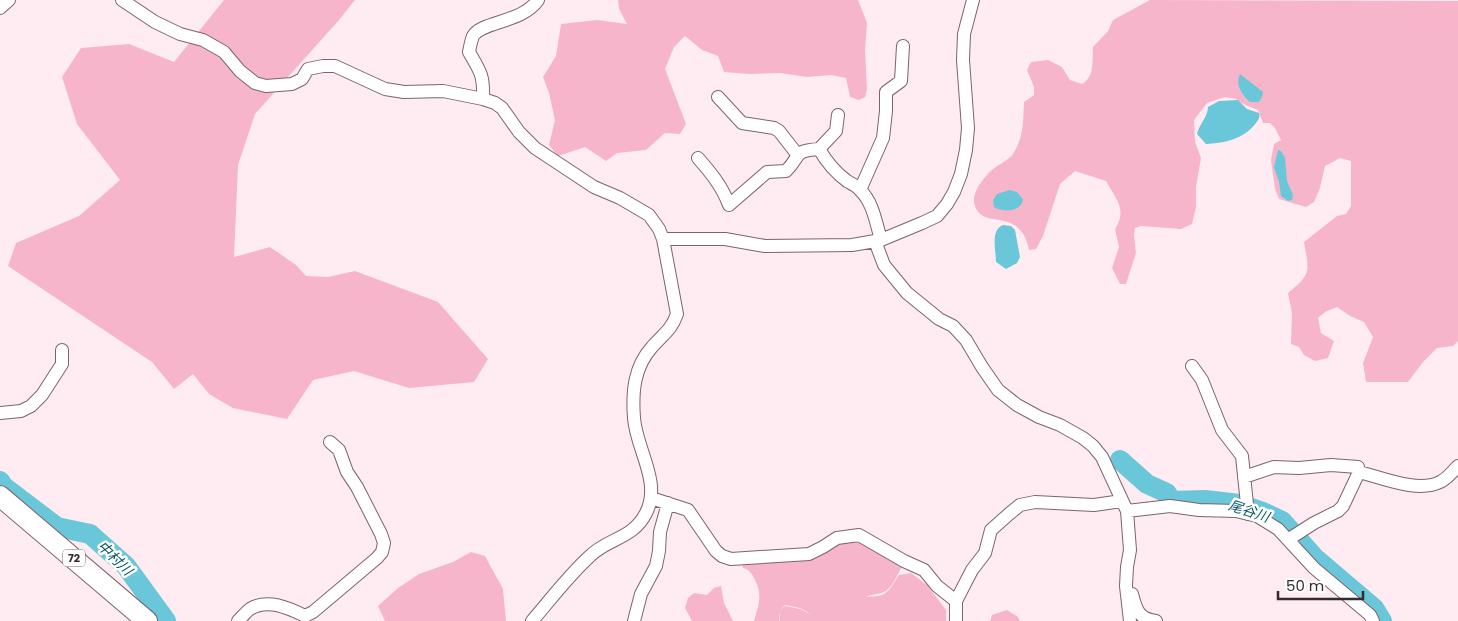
<svg xmlns="http://www.w3.org/2000/svg" width="1458" height="621" font-family="Poppins,'Noto Sans JP',sans-serif">
<style>
.green{fill:#f7b5cc}
.water{fill:#6ac7d9}
.lines{fill:none;stroke-linecap:round;stroke-linejoin:round}
.river{stroke:#6ac7d9;stroke-width:20}
.minor-casing{stroke:#7d636c;stroke-width:14}
.primary-casing{stroke:#7d636c;stroke-width:22}
.minor{stroke:#fff;stroke-width:12}
.primary{stroke:#fff;stroke-width:20}
.labels{text-anchor:middle;stroke-width:5;stroke-linejoin:round;paint-order:stroke}
.shield{fill:#fefefe;stroke:#716a6c;stroke-width:1}
.shield-label{font-size:11px;font-weight:bold;fill:#352a2d}
.water-label{font-size:14px;font-style:italic;fill:#025865;stroke:#fefefe}
</style>
<rect width="100%" height="100%" fill="#feecf2"/>
<path class="green" d="M 224,0 L 355,0 L 339,20 L 255,114 L 238,165 L 234,257 L 270,247 L 296,265 L 306,276 L 328,277 L 355,271 L 438,302 L 488,359 L 474,382 L 409,388 L 354,371 L 313,380 L 287,419 L 233,408 L 209,394 L 193,374 L 174,389 L 152,362 L 8,266 L 16,243 L 79,216 L 120,180 L 77,124 L 62,77 L 81,48 L 129,44 L 174,62 Z
M 618,0 L 858,0 L 867,23 L 865,50 L 867,89 L 865,97 L 859,100 L 850,97 L 846,78 L 831,75 L 807,77 L 780,73 L 750,74 L 724,72 L 718,56 L 702,50 L 685,36 L 674,47 L 665,69 L 686,124 L 680,134 L 665,133 L 646,150 L 617,153 L 606,161 L 585,147 L 558,156 L 549,145 L 555,120 L 549,93 L 543,77 L 556,56 L 561,24 L 597,20 L 627,24 L 619,9 Z
M 1150,0 L 1458,1 L 1458,341 L 1453,346 L 1437,348 L 1423,362 L 1408,382 L 1366,382 L 1363,363 L 1373,337 L 1364,322 L 1350,316 L 1337,307 L 1325,312 L 1318,318 L 1321,333 L 1334,341 L 1328,358 L 1315,361 L 1304,355 L 1299,347 L 1291,344 L 1292,313 L 1288,293 C 1312,274 1309,271 1304,242 L 1337,216 L 1346,214 L 1351,206 L 1351,161 L 1340,158 L 1325,166 L 1320,188 L 1314,202 L 1306,207 L 1279,199 L 1275,189 L 1271,160 L 1274,144 L 1281,140 L 1275,128 L 1270,123 L 1263,123 L 1258,110 L 1243,104 L 1236,99 L 1225,97 L 1207,103 L 1194,120 L 1195,142 L 1201,158 L 1196,187 L 1196,207 L 1192,224 L 1181,229 L 1141,226 L 1135,228 L 1134,235 L 1136,253 L 1126,284 L 1120,284 L 1112,268 L 1119,247 L 1115,229 C 1128,209 1115,198 1106,181 L 1075,171 L 1060,184 L 1043,236 L 1036,249 L 1029,250 C 1020,205 983,231 975,206 C 970,194 984,177 992,170 C 998,164 1008,161 1013,154 C 1024,137 1023,121 1024,102 L 1034,95 L 1034,87 L 1027,70 L 1031,62 L 1048,60 L 1062,67 L 1070,80 L 1082,84 C 1095,77 1092,60 1093,47 L 1108,31 L 1113,20 Z
M 858,539 L 903,565 C 897,574 892,591 881,593 C 875,595 871,594 866,597 C 871,596 877,597 882,595 C 890,592 894,582 899,575 L 911,573 L 927,585 L 946,610 L 946,621 L 780,621 L 779,611 L 785,606 L 800,609 L 812,615 L 800,608 L 785,605 L 779,611 L 779,621 L 754,621 C 759,604 763,595 754,578 C 752,573 748,569 743,568 L 741,563 Z
M 471,552 L 485,556 L 503,589 L 506,621 L 385,621 L 378,606 L 398,588 L 419,574 L 453,562 Z
M 721,586 L 724,603 L 733,621 L 692,621 L 685,608 L 688,598 L 694,593 L 707,595 L 714,588 Z
M 1007,610 L 1018,617 L 1020,621 L 990,621 L 992,615 Z"/>
<path class="water" d="M 1240,74 L 1263,92 L 1262,97 L 1259,102 L 1250,102 C 1242,95 1235,85 1240,74 Z
M 1238,100 L 1247,109 L 1259,113 C 1260,118 1259,119 1256,123 C 1244,139 1225,143 1206,144 L 1197,134 C 1199,124 1208,117 1208,107 L 1219,101 Z
M 1278,150 L 1281,151 L 1285,158 L 1287,181 L 1293,195 L 1292,200 L 1288,201 L 1281,196 L 1279,182 L 1274,167 Z
M 1010,190 L 1017,192 L 1023,199 C 1022,212 1003,213 994,207 L 993,200 L 997,194 Z
M 1003,225 L 1011,226 L 1015,230 L 1020,257 L 1017,263 L 1006,269 L 996,262 C 996,251 990,230 1003,225 Z"/>
<g class="lines">
<path class="river" d="M 1120,460 L 1147,484 L 1167,493 L 1170,501 L 1205,500 L 1239,504 L 1263,512 L 1282,521 L 1314,557 L 1374,608 L 1382,621
M 0,481 L 3,486 L 57,527 L 90,534 L 126,566 L 166,621"/>
<defs>
<path id="minor" d="M 122,0 L 155,22 L 180,34 L 203,40 L 224,52 L 240,71 L 255,83 L 266,86 L 292,84 L 302,79 L 308,69 L 323,66 L 335,66 L 385,89 L 404,92 L 443,91 L 483,99 L 495,103 L 502,108 L 519,132 L 535,148 L 594,187 L 620,198 L 649,215 L 659,229 L 663,239
M 0,8 L 9,0
M 718,97 L 742,123 L 774,128 L 779,131 L 797,154
M 483,99 C 484,75 480,71 469,52 C 470,47 471,41 473,36 C 482,21 522,23 538,0
M 819,149 L 836,131 L 838,115
M 698,158 C 711,173 722,186 729,205 L 767,172 L 786,171 C 802,155 792,151 819,149 C 826,161 836,173 847,181 C 852,184 857,186 860,190 C 873,202 876,223 881,240
M 860,190 L 883,138 L 886,111 L 886,92 L 901,81 L 903,46
M 875,241 L 884,265 L 907,293 L 939,319 L 953,326 L 966,340 L 982,367 L 998,390 L 1017,405 L 1039,417 L 1060,425 L 1083,438 L 1093,446 L 1102,457 L 1127,511 L 1130,550 L 1127,567 L 1126,586 L 1130,621
M 1192,366 L 1202,380 L 1222,430 L 1242,456 L 1248,514
M 0,413 L 21,411 L 31,406 L 42,395 L 62,364 L 62,350
M 1244,477 L 1274,467 L 1299,468 L 1331,465 L 1358,467
M 651,498 L 688,510 L 716,551 L 722,556 L 731,559 L 809,554 L 823,547 L 837,538 L 859,535 L 904,561 L 924,570 L 937,586 L 956,601
M 1127,511 L 1170,506 L 1199,510 L 1236,511 L 1257,516 L 1278,529 L 1314,568 L 1370,615 L 1373,621
M 1289,539 L 1314,523 L 1338,511 L 1343,506 L 1359,472 C 1383,478 1418,493 1440,482 C 1447,479 1452,472 1458,466
M 1132,594 C 1136,610 1139,619 1156,621
M 238,621 C 242,617 246,612 250,609 C 267,598 289,608 305,616 L 313,612 L 377,558 L 382,552 L 384,543 L 381,534 L 357,487 L 347,472 L 339,450 L 330,442
M 532,621 C 551,599 569,575 590,556 C 608,538 633,539 646,513 C 662,482 636,449 634,418 C 632,392 634,367 652,347 C 663,334 671,331 677,314 L 663,239 L 725,239 L 765,246 L 852,245 L 881,240 L 922,223 L 937,216 L 947,204 L 954,192 L 961,174 L 966,150 L 968,128 L 963,60 L 964,34 L 973,0
M 634,621 L 641,594 L 656,566 L 659,551 L 660,532 L 668,503
M 956,621 L 956,601 L 972,570 L 985,553 L 991,530 L 1009,514 L 1020,505 L 1035,502 L 1094,505 L 1122,501"/>
<path id="primary" d="M 0,496 L 147,621"/>
</defs>
<use href="#minor" class="minor-casing"/>
<use href="#primary" class="primary-casing"/>
<use href="#minor" class="minor"/>
<use href="#primary" class="primary"/>
</g>
<g class="labels">
<rect class="shield" x="63" y="549.5" width="22" height="17" rx="4"/>
<g class="shield-label">
<text x="74" y="562">72</text>
</g>
<g class="water-label">
<text transform="translate(1249 511) rotate(18)" y="5">尾谷川</text>
<text transform="translate(115 558) rotate(44)" y="5">中村川</text>
</g>
</g>
<path d="M1278 591v8h85v-8" fill="none" stroke="#352a2d" stroke-width="2.5"/>
<text x="1286" y="591" font-size="15" fill="#352a2d" stroke="#fefefe" stroke-width="4" paint-order="stroke">50 m</text>
</svg>
